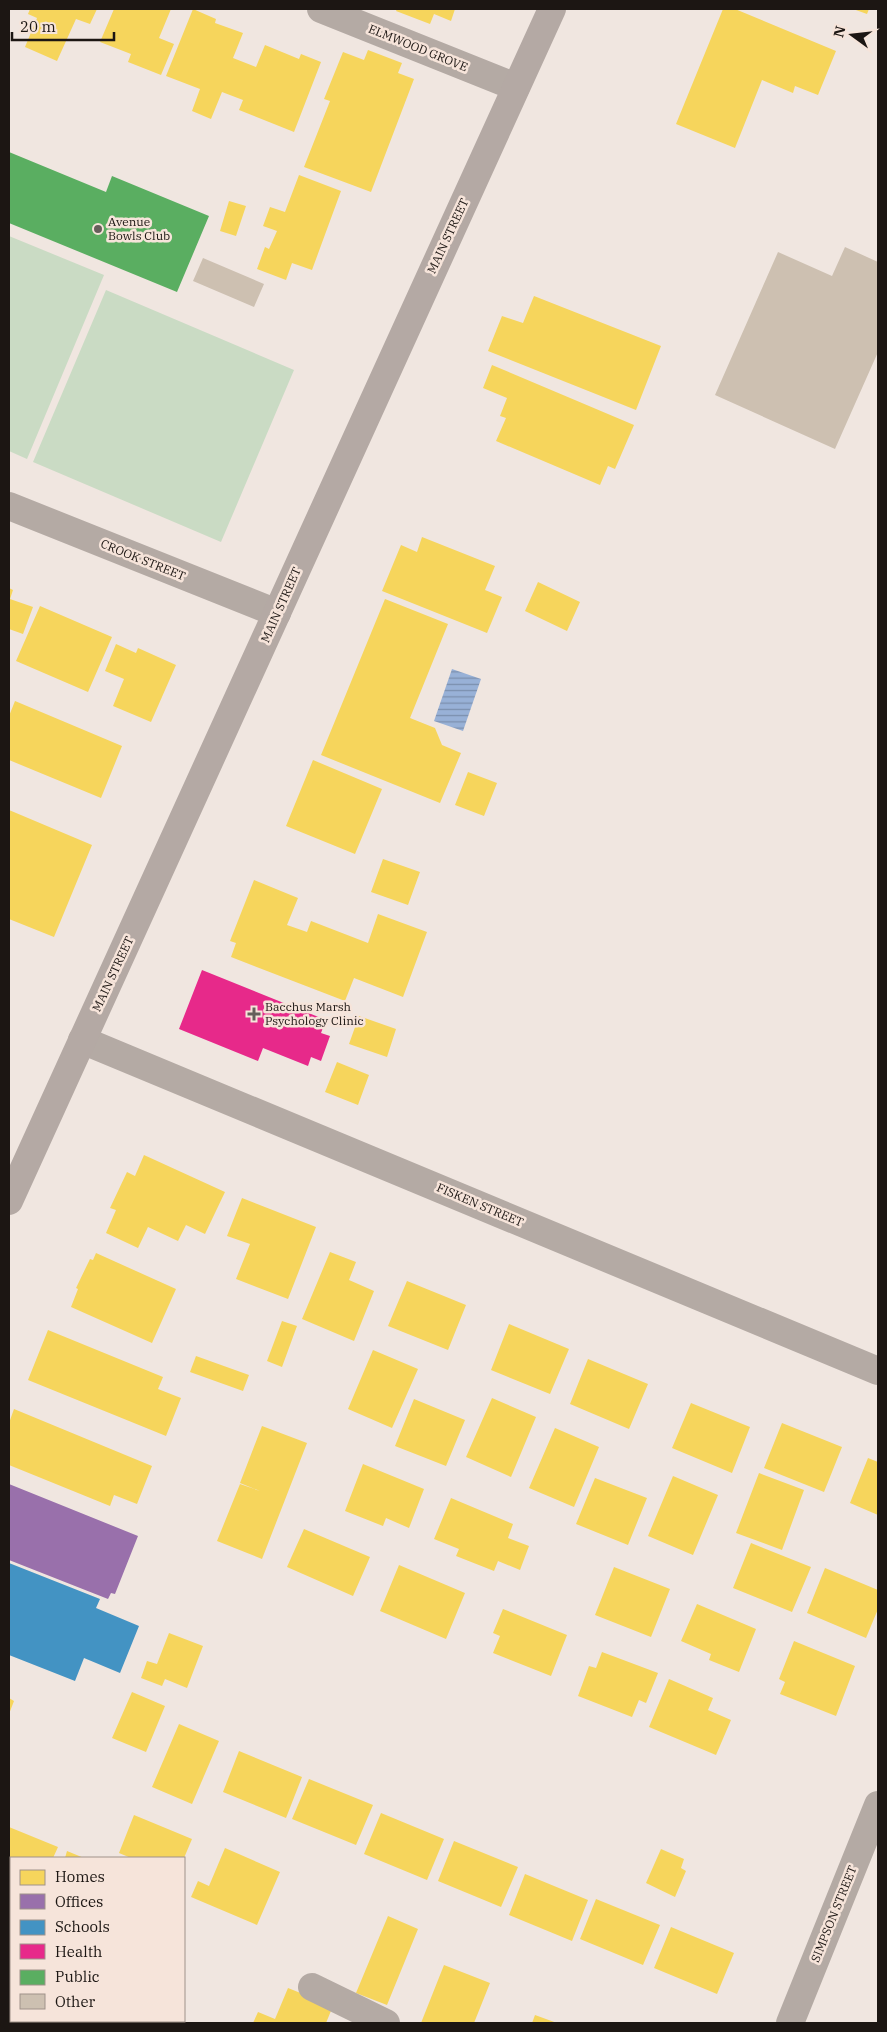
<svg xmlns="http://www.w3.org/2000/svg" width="887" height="2032" font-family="'IBM Plex Serif',serif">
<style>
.green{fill:#cadbc4}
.water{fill:url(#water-rules)}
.homes{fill:#f6d55c}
.offices{fill:#9970ab}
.schools{fill:#4393c3}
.health{fill:#e7298a}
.public{fill:#5aae61}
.building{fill:#cdc0b1}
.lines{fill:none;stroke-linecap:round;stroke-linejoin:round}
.minor{stroke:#b4aaa4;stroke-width:28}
.secondary{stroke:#b4a9a4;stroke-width:28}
.poi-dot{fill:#665f5b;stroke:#f6e4da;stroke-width:2}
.labels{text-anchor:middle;stroke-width:5;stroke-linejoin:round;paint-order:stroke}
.street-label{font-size:12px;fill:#1c1613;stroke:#f6e4da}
.poi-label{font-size:12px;fill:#1c1613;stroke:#f6e4da;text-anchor:start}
</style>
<defs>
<pattern id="water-rules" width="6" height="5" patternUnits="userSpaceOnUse" patternTransform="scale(1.25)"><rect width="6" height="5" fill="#98b1d7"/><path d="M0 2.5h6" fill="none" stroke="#7b8fad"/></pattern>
</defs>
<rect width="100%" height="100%" fill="#f0e6e0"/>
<path class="green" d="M 9,236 L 104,275 L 27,459 L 9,451 Z
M 106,290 L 294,370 L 221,542 L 33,462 Z"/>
<path class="water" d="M 452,669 L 481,679 L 463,731 L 434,721 Z"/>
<path class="homes" d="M 30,9 L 97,9 L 90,24 L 76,19 L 57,61 L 25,47 L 37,18 L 28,14 Z
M 114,9 L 171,9 L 159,38 L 174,44 L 161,75 L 128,62 L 131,54 L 100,42 Z
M 193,9 L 216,19 L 215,23 L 243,33 L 233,58 L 256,67 L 265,45 L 299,59 L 301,54 L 321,62 L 294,132 L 239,110 L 243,100 L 222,92 L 211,119 L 192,111 L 200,89 L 166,76 Z
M 397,9 L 455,9 L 451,21 L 434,14 L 430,24 L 396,11 Z
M 723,9 L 735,9 L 836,51 L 818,95 L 795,86 L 793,93 L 762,80 L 735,148 L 676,124 Z
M 853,9 L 869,9 L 867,14 Z
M 368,50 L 402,63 L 398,73 L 414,79 L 371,192 L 304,167 L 330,101 L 324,99 L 343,52 L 364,60 Z
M 299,175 L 341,191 L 312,270 L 292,263 L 286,280 L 257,269 L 265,247 L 269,249 L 277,231 L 263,226 L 270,207 L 285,212 Z
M 229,201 L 246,206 L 236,236 L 220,231 Z
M 534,296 L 661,346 L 636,410 L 488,351 L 502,316 L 523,323 Z
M 492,365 L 634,425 L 615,469 L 608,466 L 600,485 L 496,441 L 506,418 L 500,416 L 507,398 L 483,388 Z
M 422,537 L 495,566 L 485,590 L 502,597 L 487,633 L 382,591 L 401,545 L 417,552 Z
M 538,582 L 580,602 L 567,631 L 525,611 Z
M 9,588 L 13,590 L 10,599 L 33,607 L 23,634 L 9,629 Z
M 385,599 L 448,624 L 410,718 L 435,728 L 442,745 L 461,753 L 440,803 L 321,755 Z
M 40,606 L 112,637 L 88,692 L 16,661 Z
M 116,644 L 136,653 L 138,648 L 176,665 L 151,722 L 113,706 L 124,679 L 105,671 Z
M 15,701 L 122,746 L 101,798 L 9,760 L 9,716 Z
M 313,760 L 382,789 L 355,854 L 286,826 Z
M 468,772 L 497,783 L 484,816 L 455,805 Z
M 9,810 L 92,845 L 54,937 L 9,919 Z
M 383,859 L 420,872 L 408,905 L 371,892 Z
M 254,880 L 298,898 L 287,925 L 307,932 L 311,921 L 368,943 L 378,914 L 427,932 L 403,997 L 354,978 L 345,1001 L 231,957 L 236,943 L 230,941 Z
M 359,1016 L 396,1029 L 387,1057 L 349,1044 Z
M 337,1062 L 369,1075 L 358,1105 L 325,1092 Z
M 144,1155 L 225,1192 L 205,1234 L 186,1225 L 178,1241 L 148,1227 L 138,1248 L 106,1233 L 116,1210 L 110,1208 L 127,1172 L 135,1176 Z
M 242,1198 L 316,1227 L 288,1299 L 236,1279 L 250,1244 L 227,1236 Z
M 330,1252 L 356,1262 L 349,1280 L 374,1291 L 354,1341 L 302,1319 Z
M 96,1253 L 176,1289 L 152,1343 L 71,1307 L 78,1289 L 76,1288 L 90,1259 L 93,1260 Z
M 407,1281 L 466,1305 L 448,1350 L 388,1326 Z
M 282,1321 L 297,1326 L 282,1367 L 267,1361 Z
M 509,1324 L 569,1349 L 550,1394 L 491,1370 Z
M 48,1330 L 163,1377 L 158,1389 L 181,1398 L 166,1436 L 28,1380 Z
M 373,1350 L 418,1369 L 392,1428 L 348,1409 Z
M 196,1356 L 249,1375 L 243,1391 L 190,1372 Z
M 588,1359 L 648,1384 L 629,1429 L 570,1404 Z
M 492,1398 L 536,1417 L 511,1477 L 466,1457 Z
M 414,1399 L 465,1420 L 446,1466 L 395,1446 Z
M 691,1403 L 750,1427 L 732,1473 L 672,1448 Z
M 14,1409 L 152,1466 L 137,1504 L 114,1495 L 110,1506 L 9,1465 L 9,1423 Z
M 782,1423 L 842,1447 L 824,1492 L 764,1468 Z
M 262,1426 L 307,1443 L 262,1559 L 217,1541 L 240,1484 L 260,1491 L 240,1483 Z
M 555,1428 L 599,1447 L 574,1507 L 529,1488 Z
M 868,1458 L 878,1462 L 878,1515 L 850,1503 Z
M 363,1464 L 424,1489 L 409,1528 L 386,1518 L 383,1526 L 345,1511 Z
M 759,1473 L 804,1490 L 782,1550 L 736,1533 Z
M 673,1476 L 718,1495 L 693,1555 L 648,1536 Z
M 595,1478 L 647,1498 L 628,1545 L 576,1524 Z
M 451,1498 L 513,1524 L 508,1538 L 529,1546 L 520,1570 L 498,1561 L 494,1571 L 456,1556 L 459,1549 L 434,1539 Z
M 304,1529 L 370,1557 L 353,1596 L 287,1567 Z
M 751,1543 L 811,1567 L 792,1612 L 733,1588 Z
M 399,1565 L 465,1593 L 446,1639 L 380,1611 Z
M 614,1567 L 670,1589 L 651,1637 L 595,1615 Z
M 825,1568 L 878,1590 L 878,1609 L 866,1638 L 807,1613 Z
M 697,1604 L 756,1629 L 739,1672 L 709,1660 L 711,1654 L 681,1641 Z
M 503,1609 L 567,1635 L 551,1676 L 493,1653 L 500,1636 L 493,1633 Z
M 169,1633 L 203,1646 L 187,1688 L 165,1679 L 162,1686 L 141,1678 L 147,1661 L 157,1664 Z
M 794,1641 L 855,1666 L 836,1716 L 780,1694 L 785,1682 L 779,1679 Z
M 602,1652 L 658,1673 L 646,1703 L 639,1700 L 632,1717 L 578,1696 L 589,1666 L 596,1668 Z
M 669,1679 L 713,1698 L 708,1710 L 731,1720 L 716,1755 L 649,1727 Z
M 132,1692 L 165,1706 L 146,1752 L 112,1738 Z
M 9,1698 L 14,1701 L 9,1714 Z
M 179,1724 L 219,1741 L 192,1804 L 152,1787 Z
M 239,1751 L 302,1777 L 286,1818 L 223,1792 Z
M 309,1779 L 373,1805 L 356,1845 L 292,1819 Z
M 381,1813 L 444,1839 L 427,1880 L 364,1854 Z
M 134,1815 L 192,1839 L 184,1858 L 131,1858 L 119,1853 Z
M 9,1827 L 58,1847 L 53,1858 L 9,1858 Z
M 454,1841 L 518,1867 L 501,1907 L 438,1881 Z
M 225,1848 L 280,1872 L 257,1925 L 191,1897 L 198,1881 L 209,1886 Z
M 661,1849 L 684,1859 L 681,1868 L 686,1871 L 675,1897 L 646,1883 Z
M 67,1851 L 84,1858 L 65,1858 Z
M 525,1874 L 588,1900 L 572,1941 L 509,1915 Z
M 596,1899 L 660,1925 L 643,1965 L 580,1939 Z
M 388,1916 L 418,1929 L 387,2005 L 356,1993 Z
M 671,1927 L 734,1953 L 717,1994 L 654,1968 Z
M 444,1965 L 490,1983 L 474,2023 L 421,2023 Z
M 288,1988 L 333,2006 L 326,2023 L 253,2023 L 258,2012 L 275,2019 Z
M 9,1993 L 11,1994 L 11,2021 L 16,2021 L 15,2023 L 9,2023 Z
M 535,2015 L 557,2023 L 532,2023 Z
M 34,2021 L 103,2021 L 109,2023 L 33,2023 Z"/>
<path class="offices" d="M 9,1484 L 138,1536 L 115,1594 L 111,1593 L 108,1599 L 9,1560 Z"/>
<path class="schools" d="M 9,1563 L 100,1599 L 96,1608 L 139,1626 L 120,1673 L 84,1658 L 75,1681 L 9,1655 Z"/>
<path class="health" d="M 202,970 L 326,1020 L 321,1033 L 330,1036 L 321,1061 L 311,1057 L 308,1066 L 263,1048 L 258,1061 L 179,1029 Z"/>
<path class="public" d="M 9,152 L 106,192 L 112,176 L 209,216 L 177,292 L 9,223 Z"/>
<path class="building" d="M 845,247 L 878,262 L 878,352 L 835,449 L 715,395 L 778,252 L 832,276 Z
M 203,258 L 264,284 L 254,307 L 193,281 Z"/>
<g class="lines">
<path class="minor" d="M 321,9 L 516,87
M 9,506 L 277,613
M 82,1040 L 878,1371
M 312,1987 L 386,2023
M 790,2023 L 878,1805"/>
<path class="secondary" d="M 9,1201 L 552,9"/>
</g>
<g class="poi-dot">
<circle cx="98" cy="229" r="5"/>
<path d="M251.5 1006.5h5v5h5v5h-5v5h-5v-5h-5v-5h5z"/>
</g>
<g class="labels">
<g class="street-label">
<text transform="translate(418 48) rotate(22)" y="4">ELMWOOD GROVE</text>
<text transform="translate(448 236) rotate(-65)" y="4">MAIN STREET</text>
<text transform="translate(143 560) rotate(22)" y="4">CROOK STREET</text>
<text transform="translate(281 605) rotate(-66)" y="4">MAIN STREET</text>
<text transform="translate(113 974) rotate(-65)" y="4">MAIN STREET</text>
<text transform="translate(480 1205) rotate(23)" y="4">FISKEN STREET</text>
<text transform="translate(834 1914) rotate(-68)" y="4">SIMPSON STREET</text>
</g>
<g class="poi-label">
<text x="108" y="226">Avenue<tspan x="108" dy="14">Bowls Club</tspan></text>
<text x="265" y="1011">Bacchus Marsh<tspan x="265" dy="14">Psychology Clinic</tspan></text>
</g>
</g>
<rect width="887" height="2032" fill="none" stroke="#1c1613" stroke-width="20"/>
<rect x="10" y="1857" width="175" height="165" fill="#f6e4da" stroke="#9f928a"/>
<rect x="20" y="1870" width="25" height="15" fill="#f6d55c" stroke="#9f928a"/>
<text x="55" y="1882" font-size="15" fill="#1c1613">Homes</text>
<rect x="20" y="1894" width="25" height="15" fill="#9970ab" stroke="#9f928a"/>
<text x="55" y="1907" font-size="15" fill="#1c1613">Offices</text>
<rect x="20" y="1920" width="25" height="15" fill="#4393c3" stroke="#9f928a"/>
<text x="55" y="1932" font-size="15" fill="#1c1613">Schools</text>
<rect x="20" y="1944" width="25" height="15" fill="#e7298a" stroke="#9f928a"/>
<text x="55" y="1957" font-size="15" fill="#1c1613">Health</text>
<rect x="20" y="1970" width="25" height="15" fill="#5aae61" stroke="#9f928a"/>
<text x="55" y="1982" font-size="15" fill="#1c1613">Public</text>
<rect x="20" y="1994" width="25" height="15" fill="#cdc0b1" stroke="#9f928a"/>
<text x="55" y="2007" font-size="15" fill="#1c1613">Other</text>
<g transform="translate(852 35) rotate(285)" stroke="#f6e4da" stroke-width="4" paint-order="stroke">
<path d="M0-4L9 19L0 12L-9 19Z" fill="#1c1613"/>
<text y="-8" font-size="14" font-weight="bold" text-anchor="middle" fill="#1c1613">N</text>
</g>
<path d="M12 32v8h102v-8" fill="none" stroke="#1c1613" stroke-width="2.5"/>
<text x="20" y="32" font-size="15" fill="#1c1613" stroke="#f6e4da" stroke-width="4" paint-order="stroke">20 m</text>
</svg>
